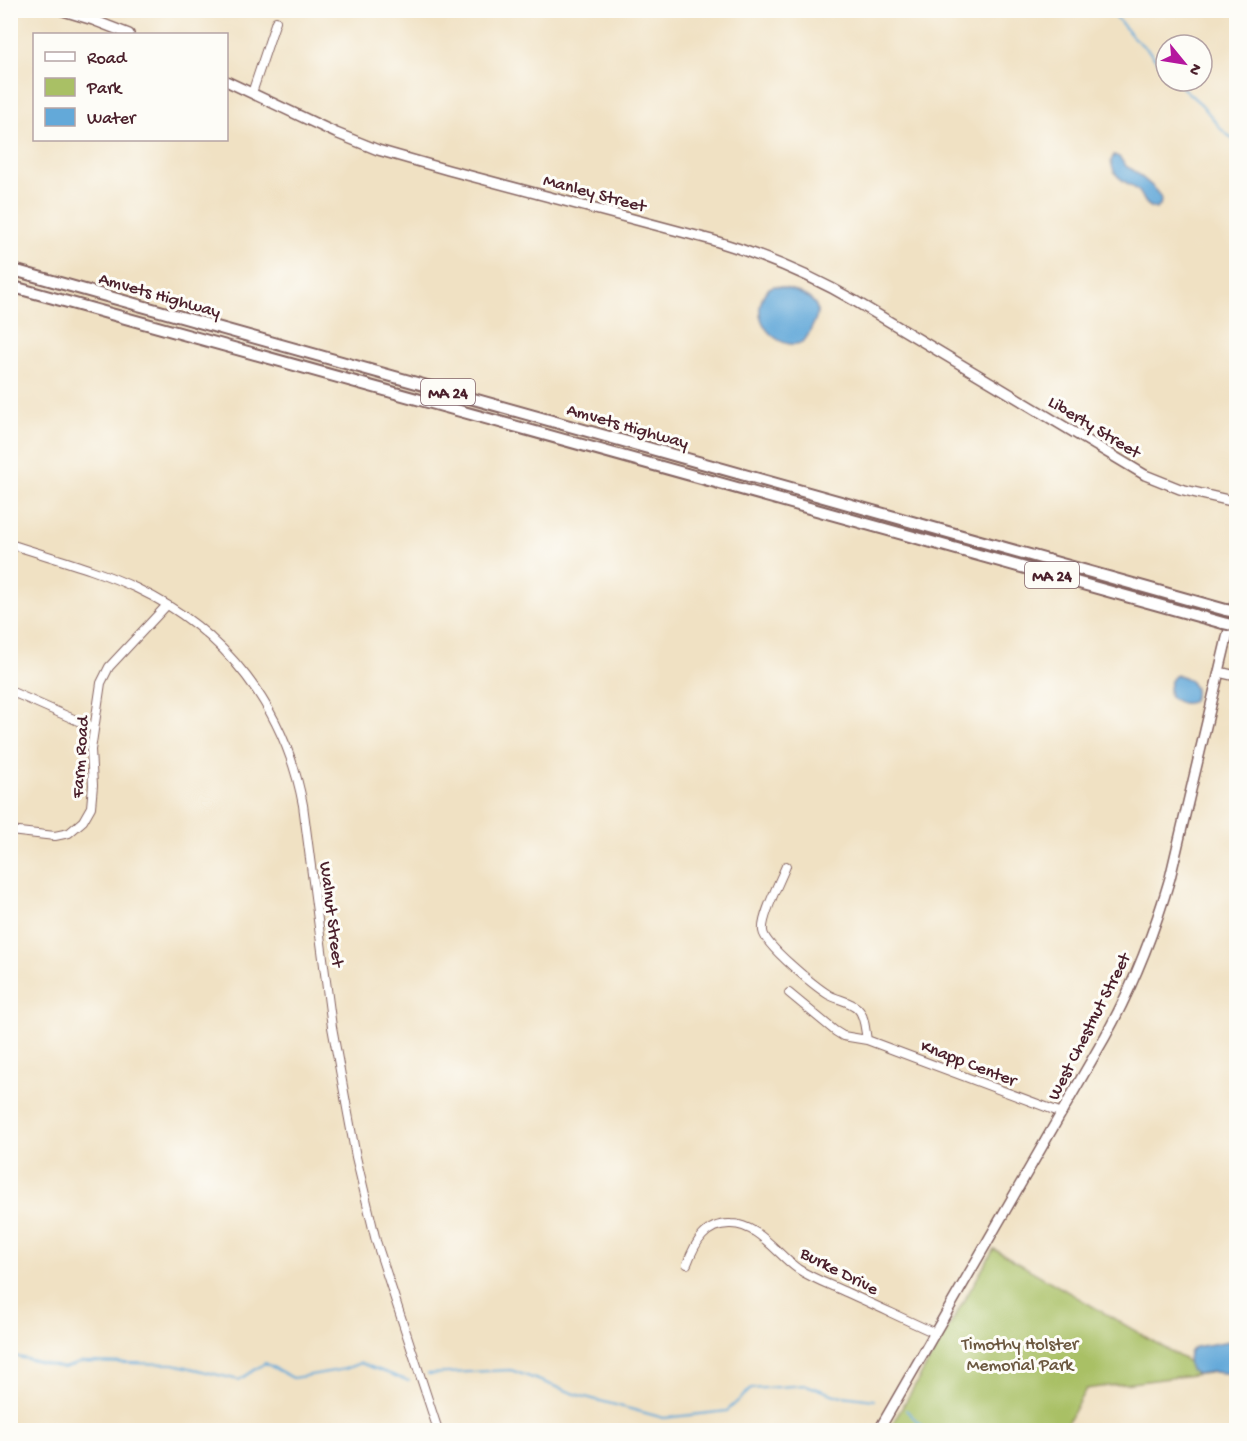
<svg xmlns="http://www.w3.org/2000/svg" width="1247" height="1441" font-family="'Gochi Hand',sans-serif">
<style>
.green{fill:#a9c065;stroke:#7a7048;stroke-width:1.5}
.water{fill:#63a9d9;stroke:#566482;stroke-width:1.5}
.lines{fill:none;stroke-linecap:round;stroke-linejoin:round}
.stream{stroke:#63a9d9;stroke-width:2}
.minor-casing{stroke:#846360;stroke-width:10}
.major-casing{stroke:#846360;stroke-width:12}
.highway-casing{stroke:#846360;stroke-width:14}
.minor{stroke:#fff;stroke-width:8}
.major{stroke:#fff;stroke-width:9}
.highway{stroke:#fff;stroke-width:10}
.highway-bridge-casing{stroke:#846360;stroke-width:14;stroke-linecap:butt}
.highway-bridge{stroke:#fff;stroke-width:10}
.labels{text-anchor:middle;stroke-width:6;stroke-linejoin:round;paint-order:stroke}
.shield{fill:#fdfcf7;stroke:#806168;stroke-width:1.5}
.shield-label{font-size:16px;font-weight:bold;fill:#4a1f2b}
.street-label{font-size:18px;fill:#4a1f2b;stroke:#fdfcf7}
.park-label{font-size:18px;fill:#6b573f;stroke:#fdfcf7}
</style>
<rect width="100%" height="100%" fill="#fdfcf7"/>
<filter id="ink" filterUnits="userSpaceOnUse"><feTurbulence type="fractalNoise" baseFrequency=".0167" numOctaves="2"/><feDisplacementMap in="SourceGraphic" scale="12" xChannelSelector="R" yChannelSelector="G"/><feConvolveMatrix kernelMatrix="1 2 1 2 8 2 1 2 1" color-interpolation-filters="sRGB"/></filter>
<filter id="wash" filterUnits="userSpaceOnUse"><feTurbulence type="fractalNoise" baseFrequency=".008" numOctaves="4" result="noise"/><feDisplacementMap in="SourceGraphic" scale="24" xChannelSelector="R" yChannelSelector="G"/><feGaussianBlur stdDeviation="1.35" result="paint"/><feColorMatrix in="noise" values="0 0 0 0 0 0 0 0 0 0 0 0 0 0 0 0 0 1.4 0 .05"/><feComposite in="paint" operator="in"/></filter>
<g filter="url(#wash)">
<rect width="100%" height="100%" fill="#f0e1c3"/>
<path class="green" d="M 994,1249 L 1208,1373 L 1086,1389 L 1063,1430 L 889,1430 Z"/>
<path class="water" d="M 1114,155 L 1119,157 L 1127,167 L 1133,170 L 1152,186 L 1160,196 L 1161,200 L 1160,206 L 1156,209 C 1141,205 1145,195 1136,189 C 1124,180 1114,179 1111,161 Z
M 774,286 C 786,287 815,296 817,309 C 819,317 811,328 808,335 C 796,360 749,330 762,299 C 764,292 767,288 774,286 Z
M 1177,675 C 1206,680 1198,718 1170,697 C 1168,689 1169,679 1177,675 Z
M 1236,1340 L 1236,1374 L 1212,1372 L 1197,1374 L 1190,1370 C 1188,1361 1186,1352 1195,1347 Z"/>
<g class="lines">
<path class="stream" d="M 1110,10 L 1133,37 L 1148,50 L 1166,71
M 1175,81 L 1202,105 L 1221,129 L 1236,142
M 10,1355 L 63,1368 L 83,1362 L 174,1364 L 239,1380 L 265,1363 L 293,1378 L 345,1369 L 360,1363 L 409,1381
M 428,1374 L 511,1370 L 578,1395 L 664,1418 L 727,1411 L 751,1389 L 806,1385 L 835,1395 L 874,1400
M 906,1410 L 926,1430"/>
</g>
</g>
<g filter="url(#ink)">
<g class="lines">
<defs>
<path id="minor" d="M 252,93 L 276,21
M 10,544 C 52,558 96,569 136,588 C 225,630 285,708 303,805 L 332,1027 L 356,1157 L 376,1241 L 438,1430
M 10,691 L 94,728
M 10,831 L 55,836 L 69,833 L 83,821 L 91,807 L 93,785 L 91,750 L 101,683 L 109,667 L 167,605
M 786,866 C 780,881 761,917 763,931 C 764,945 816,987 829,995 C 838,1000 851,1001 858,1009 C 865,1016 865,1030 867,1040
M 789,993 L 835,1031 L 843,1036 L 867,1040 L 1062,1113
M 687,1264 C 695,1243 705,1223 731,1224 C 758,1224 777,1254 798,1269 C 813,1279 831,1285 848,1293 C 877,1306 906,1320 935,1333"/>
<path id="major" d="M 60,10 L 93,20 L 129,34
M 226,81 L 336,133 L 378,150 L 448,170 L 712,240 C 762,255 809,274 855,301 L 1145,475 L 1180,489 L 1236,502
M 1219,672 L 1236,676
M 879,1430 L 1105,1037 C 1133,986 1154,933 1170,878 L 1236,600"/>
<path id="highway" d="M 10,269 L 1226,610
M 10,286 L 1223,623"/>
</defs>
<use href="#minor" class="minor-casing"/>
<use href="#major" class="major-casing"/>
<use href="#highway" class="highway-casing"/>
<use href="#minor" class="minor"/>
<use href="#major" class="major"/>
<use href="#highway" class="highway"/>
<defs>
<path id="highway-bridge" d="M 1226,610 L 1236,612
M 1223,623 L 1236,626"/>
</defs>
<use href="#highway-bridge" class="highway-bridge-casing"/>
<use href="#highway-bridge" class="highway-bridge"/>
</g>
</g>
<g class="labels">
<g class="shield">
<rect x="421" y="379" width="54" height="26" rx="4.5"/>
<rect x="1025" y="562" width="54" height="26" rx="4.5"/>
</g>
<g class="shield-label">
<text x="448" y="398">MA 24</text>
<text x="1052" y="581">MA 24</text>
</g>
<g class="street-label">
<text transform="translate(595 192) rotate(15)" y="6">Manley Street</text>
<text transform="translate(160 294) rotate(16)" y="6">Amvets Highway</text>
<text transform="translate(628 425) rotate(16)" y="6">Amvets Highway</text>
<text transform="translate(1095 426) rotate(31)" y="6">Liberty Street</text>
<text transform="translate(79 757) rotate(-86)" y="6">Farm Road</text>
<text transform="translate(333 914) rotate(83)" y="6">Walnut Street</text>
<text transform="translate(1088 1026) rotate(-63)" y="6">West Chestnut Street</text>
<text transform="translate(969 1062) rotate(21)" y="6">Knapp Center</text>
<text transform="translate(840 1270) rotate(27)" y="6">Burke Drive</text>
</g>
<g class="park-label">
<text x="1020" y="1349">Timothy Holster<tspan x="1020" dy="21">Memorial Park</tspan></text>
</g>
</g>
<rect width="1247" height="1441" fill="none" stroke="#fdfcf7" stroke-width="36"/>
<rect x="33" y="33" width="195" height="108" fill="#fdfcf7" stroke="#b5a4a5" stroke-width="1.5"/>
<rect x="45" y="52" width="30" height="9" fill="#ffffff" stroke="#b5a4a5" stroke-width="1.5"/>
<text x="87" y="63" font-size="18" fill="#4a1f2b">Road</text>
<rect x="45" y="78" width="30" height="18" fill="#a9c065" stroke="#b5a4a5" stroke-width="1.5"/>
<text x="87" y="93" font-size="18" fill="#4a1f2b">Park</text>
<rect x="45" y="108" width="30" height="18" fill="#63a9d9" stroke="#b5a4a5" stroke-width="1.5"/>
<text x="87" y="123" font-size="18" fill="#4a1f2b">Water</text>
<g transform="translate(1184 63) rotate(120)"><circle r="28" fill="#fdfcf7" stroke="#b5a4a5" stroke-width="1.5"/>
<path d="M0-4.5L10 22L0 15L-10 22Z" fill="#b5179e"/>
<text y="-9" font-size="16" font-weight="bold" text-anchor="middle" fill="#4a1f2b">N</text>
</g>
</svg>
